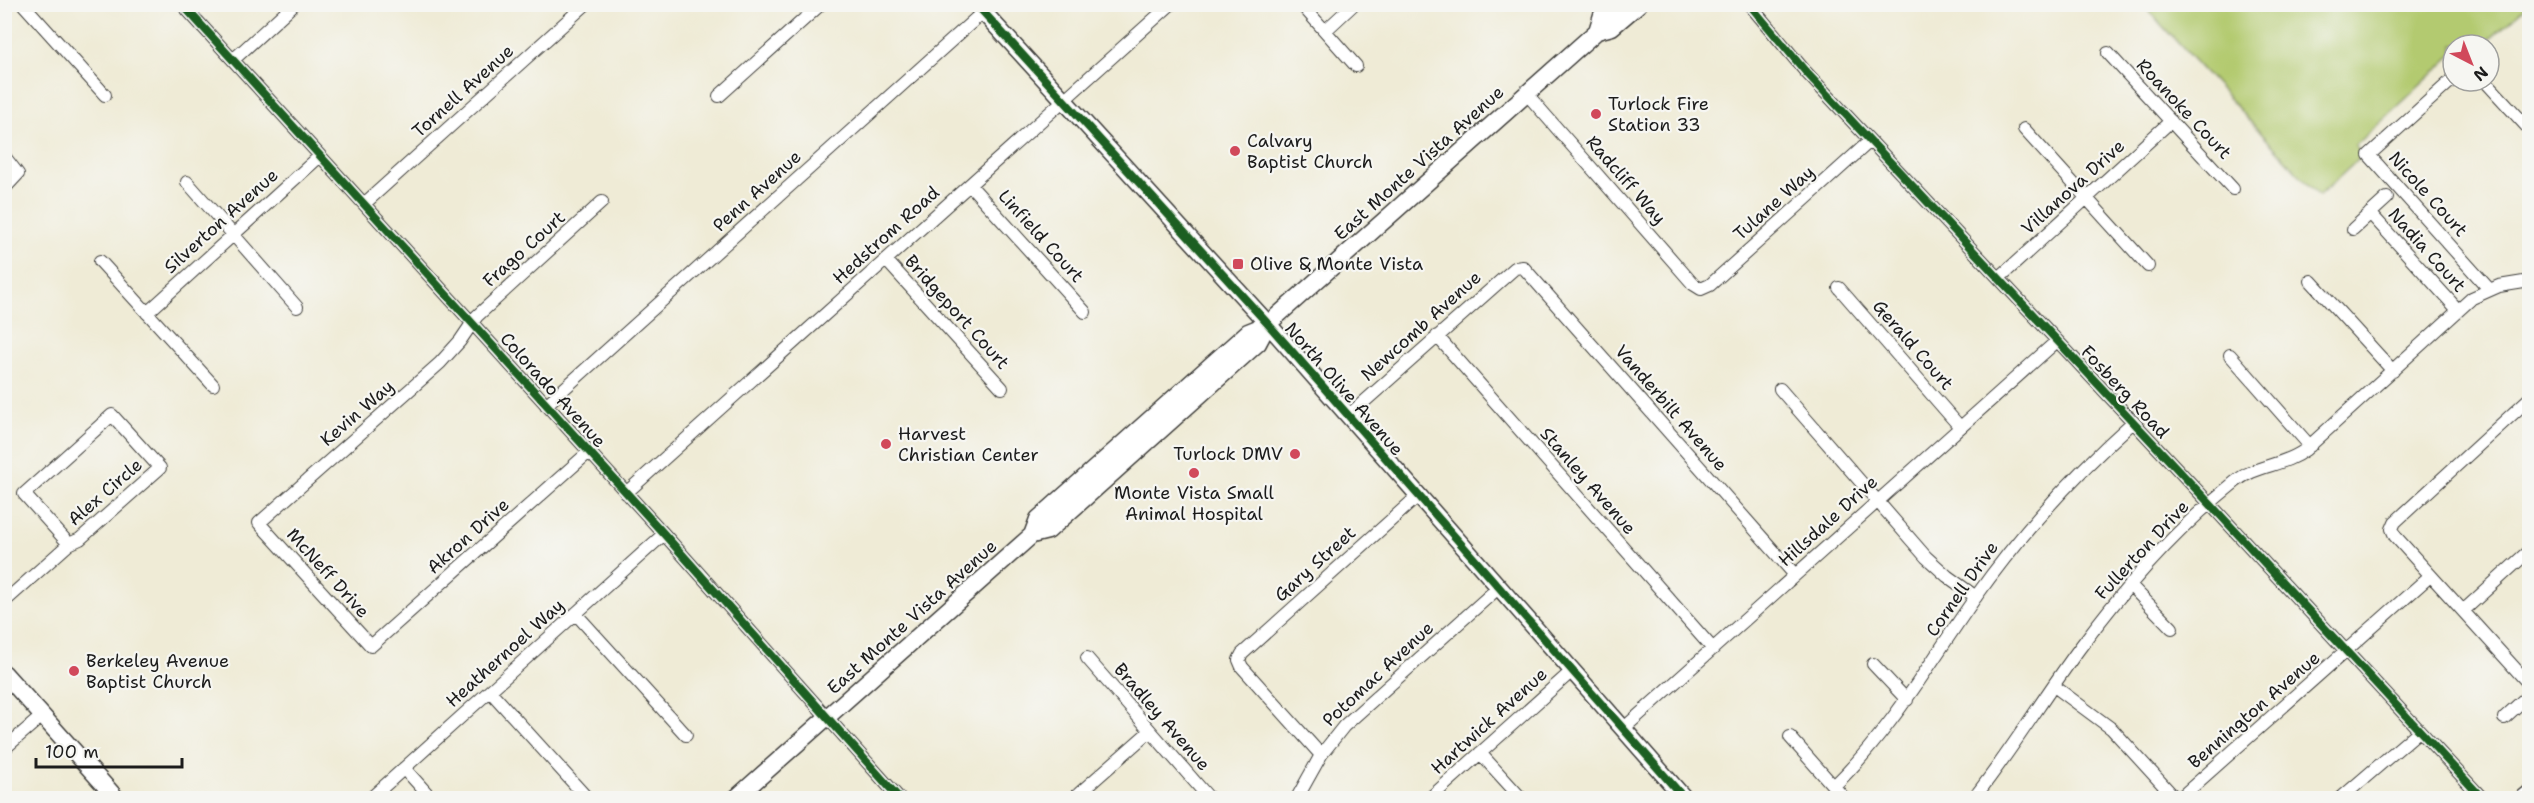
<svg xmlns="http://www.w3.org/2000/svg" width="2534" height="803" font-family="'Shantell Sans',sans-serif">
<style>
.green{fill:#b3ca6f;stroke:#687346;stroke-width:1.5}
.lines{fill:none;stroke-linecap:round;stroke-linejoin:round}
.street-casing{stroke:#3c3b38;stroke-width:14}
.secondary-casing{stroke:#3c3b38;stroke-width:19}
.street{stroke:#fff;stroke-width:12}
.secondary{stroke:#fff;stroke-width:16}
.cycleway-casing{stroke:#f6f6f2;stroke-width:11}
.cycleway{stroke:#1b5e20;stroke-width:8}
.poi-dot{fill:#d1495b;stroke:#f6f6f2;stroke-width:2}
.labels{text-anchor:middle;stroke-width:4.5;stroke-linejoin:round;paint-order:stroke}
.street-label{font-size:18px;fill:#1c1c1c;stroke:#f6f6f2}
.poi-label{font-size:18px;fill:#1c1c1c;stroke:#f6f6f2;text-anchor:start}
</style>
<rect width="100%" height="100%" fill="#f6f6f2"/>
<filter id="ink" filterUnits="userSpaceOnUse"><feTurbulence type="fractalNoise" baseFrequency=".0167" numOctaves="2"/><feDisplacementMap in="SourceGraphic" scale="12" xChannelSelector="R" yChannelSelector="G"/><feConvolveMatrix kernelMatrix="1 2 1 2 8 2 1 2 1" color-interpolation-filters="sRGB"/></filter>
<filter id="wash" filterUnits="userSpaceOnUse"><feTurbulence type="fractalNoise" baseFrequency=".008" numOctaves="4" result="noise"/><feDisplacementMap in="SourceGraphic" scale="24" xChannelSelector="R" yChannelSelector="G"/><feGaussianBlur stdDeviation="1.35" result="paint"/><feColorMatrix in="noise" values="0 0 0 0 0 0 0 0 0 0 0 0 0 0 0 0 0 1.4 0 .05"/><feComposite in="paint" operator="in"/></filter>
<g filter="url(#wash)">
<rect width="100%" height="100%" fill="#efebd6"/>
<path class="green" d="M 2522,4 L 2525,8 L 2483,45 L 2453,45 L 2453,55 L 2355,146 L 2363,155 L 2319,196 L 2143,5 Z"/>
</g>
<g filter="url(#ink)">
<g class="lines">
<defs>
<path id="street" d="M 23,4 L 105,95
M 182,4 L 664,534 L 899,798
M 1301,4 L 1356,66
M 1749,4 L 1805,71 L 2210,504 L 2482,798
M 1325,31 L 1354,4
M 2108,53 L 2233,189
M 233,60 L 294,4
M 2453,79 L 2369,155 L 2489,289
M 2485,81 L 2530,130
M 1526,93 L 1693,284 L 1701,289 L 1710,285 L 1870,141
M 719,96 L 821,4
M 2024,129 L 2148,266
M 4,156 L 18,174 L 4,189
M 187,182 L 297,307
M 970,185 L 1085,312
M 364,204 L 586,4
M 2370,213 L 2458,310
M 2353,229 L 2387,198
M 886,260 L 1002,388
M 100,261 L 213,385
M 1999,278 L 2171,121
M 2311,281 L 2393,371
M 1839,288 L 1960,427
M 147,313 L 320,156
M 1437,336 L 1713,649
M 2230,355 L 2310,446
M 1780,389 L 1926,557 L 1947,576 L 1976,597
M 2530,398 L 2395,522 L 2392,529 L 2395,536 L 2530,685
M 546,405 L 992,4
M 1348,416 L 1515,268 L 1523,267 L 1795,575
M 589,452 L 371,646 L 259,523 L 440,363 L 460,341 L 477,316 L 602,202
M 626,493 L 1171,4
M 2130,585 L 2172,628
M 4,602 L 69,544 L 80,539 L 160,468 L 112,415 L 24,494 L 69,544
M 2463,611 L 2530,550
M 576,614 L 686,735
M 1087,658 L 1209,798
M 1873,664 L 1907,700
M 2054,686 L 2112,729 L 2175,798
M 490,691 L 587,798
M 2504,718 L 2530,694
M 1623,729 L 2057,341
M 1790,737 L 1844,798
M 4,749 L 42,716
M 1480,753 L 1521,798
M 1321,755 L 1242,667 L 1239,660 L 1242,654 L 1418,496
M 404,768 L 431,798
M 1833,787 C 1891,731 1930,662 1975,598 C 2021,533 2074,475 2133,422
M 4,797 L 6,798
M 371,798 L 664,534
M 1074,798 L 1150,731
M 1297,798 L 1321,755 L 1344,726 L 1498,588
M 1430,798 L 1572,671
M 1974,798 C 2012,750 2043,698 2079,649 C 2124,588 2176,529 2235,482 C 2255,465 2284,466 2305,450 L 2472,298 L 2499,286 L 2530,281
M 2180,798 L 2430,576
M 2341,798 L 2419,731"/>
<path id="secondary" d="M 976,4 L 1268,324 L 1684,798
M 1597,31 L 1602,15 L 1615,4
M 1032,535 L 1038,519 L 1248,332 L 1268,324
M 4,673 L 116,798
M 736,798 L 1032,535 L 1048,531 L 1258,343 L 1268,324 L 1597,31 L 1612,27 L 1639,4
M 2524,798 L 2530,793"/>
</defs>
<use href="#street" class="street-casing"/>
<use href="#secondary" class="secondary-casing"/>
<use href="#street" class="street"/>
<use href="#secondary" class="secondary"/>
<defs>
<path id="cycleway" d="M 182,4 L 664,534 L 899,798
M 976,4 L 1268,324 L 1684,798
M 1749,4 L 1805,71 L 2210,504 L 2482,798"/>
</defs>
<use href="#cycleway" class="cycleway-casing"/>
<use href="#cycleway" class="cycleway"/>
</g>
</g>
<g class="poi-dot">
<circle cx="1596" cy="114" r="6"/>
<circle cx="1235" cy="151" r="6"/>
<rect x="1232" y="258" width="12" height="12" rx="3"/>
<circle cx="886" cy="444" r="6"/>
<circle cx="1295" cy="454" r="6"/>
<circle cx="1194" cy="473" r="6"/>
<circle cx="74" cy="671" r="6"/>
</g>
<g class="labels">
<g class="street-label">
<text transform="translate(463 91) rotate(-42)" y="6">Tornell Avenue</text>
<text transform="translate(2184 109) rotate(47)" y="6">Roanoke Court</text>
<text transform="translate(1419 163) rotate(-42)" y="6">East Monte Vista Avenue</text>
<text transform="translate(1626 180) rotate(49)" y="6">Radcliff Way</text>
<text transform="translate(2073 187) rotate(-42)" y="6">Villanova Drive</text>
<text transform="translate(757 191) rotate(-42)" y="6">Penn Avenue</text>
<text transform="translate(2428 194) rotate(48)" y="6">Nicole Court</text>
<text transform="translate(1774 203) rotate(-42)" y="6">Tulane Way</text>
<text transform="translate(221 221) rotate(-42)" y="6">Silverton Avenue</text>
<text transform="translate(886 235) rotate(-42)" y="6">Hedstrom Road</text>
<text transform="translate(1041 236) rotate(48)" y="6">Linfield Court</text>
<text transform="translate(524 249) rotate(-42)" y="6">Frago Court</text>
<text transform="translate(2427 250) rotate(48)" y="6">Nadia Court</text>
<text transform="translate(957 312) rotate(48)" y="6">Bridgeport Court</text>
<text transform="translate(1421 326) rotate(-42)" y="6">Newcomb Avenue</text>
<text transform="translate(1913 345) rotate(49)" y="6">Gerald Court</text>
<text transform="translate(1344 389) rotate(49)" y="6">North Olive Avenue</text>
<text transform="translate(553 390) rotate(48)" y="6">Colorado Avenue</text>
<text transform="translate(2125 392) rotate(47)" y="6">Fosberg Road</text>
<text transform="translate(1671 408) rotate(49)" y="6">Vanderbilt Avenue</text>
<text transform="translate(357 413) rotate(-41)" y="6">Kevin Way</text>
<text transform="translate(1588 481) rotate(49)" y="6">Stanley Avenue</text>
<text transform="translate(105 492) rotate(-41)" y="6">Alex Circle</text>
<text transform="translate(1828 521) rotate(-42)" y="6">Hillsdale Drive</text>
<text transform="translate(468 536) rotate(-42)" y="6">Akron Drive</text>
<text transform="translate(2142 550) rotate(-47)" y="6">Fullerton Drive</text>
<text transform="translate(1315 564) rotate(-42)" y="6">Gary Street</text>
<text transform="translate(328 573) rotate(48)" y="6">McNeff Drive</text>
<text transform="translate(1962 589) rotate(-55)" y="6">Cornell Drive</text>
<text transform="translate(912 617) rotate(-42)" y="6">East Monte Vista Avenue</text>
<text transform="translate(505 653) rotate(-42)" y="6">Heathernoel Way</text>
<text transform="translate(1378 674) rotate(-43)" y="6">Potomac Avenue</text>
<text transform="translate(2254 710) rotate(-41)" y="6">Bennington Avenue</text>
<text transform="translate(1162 717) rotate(49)" y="6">Bradley Avenue</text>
<text transform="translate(1489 721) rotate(-42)" y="6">Hartwick Avenue</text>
</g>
<g class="poi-label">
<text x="1608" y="110">Turlock Fire<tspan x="1608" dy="21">Station 33</tspan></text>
<text x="1247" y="147">Calvary<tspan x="1247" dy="21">Baptist Church</tspan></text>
<text x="1250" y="270">Olive &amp; Monte Vista</text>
<text x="898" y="440">Harvest<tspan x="898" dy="21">Christian Center</tspan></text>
<text x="1283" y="460" text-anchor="end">Turlock DMV</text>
<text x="1194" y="499" text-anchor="middle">Monte Vista Small<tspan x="1194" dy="21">Animal Hospital</tspan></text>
<text x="86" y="667">Berkeley Avenue<tspan x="86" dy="21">Baptist Church</tspan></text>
</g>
</g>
<rect width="2534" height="803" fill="none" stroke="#f6f6f2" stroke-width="24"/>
<g transform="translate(2471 63) rotate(138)"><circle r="28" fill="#f6f6f2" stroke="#9f9f9c" stroke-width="1.5"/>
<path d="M0-4.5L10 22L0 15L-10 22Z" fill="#d1495b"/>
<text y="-9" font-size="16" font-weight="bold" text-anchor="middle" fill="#1c1c1c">N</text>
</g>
<path d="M36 758v9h146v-9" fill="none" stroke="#1c1c1c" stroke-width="3"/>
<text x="45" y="758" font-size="18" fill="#1c1c1c" stroke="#f6f6f2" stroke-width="4.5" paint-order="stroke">100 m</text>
</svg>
